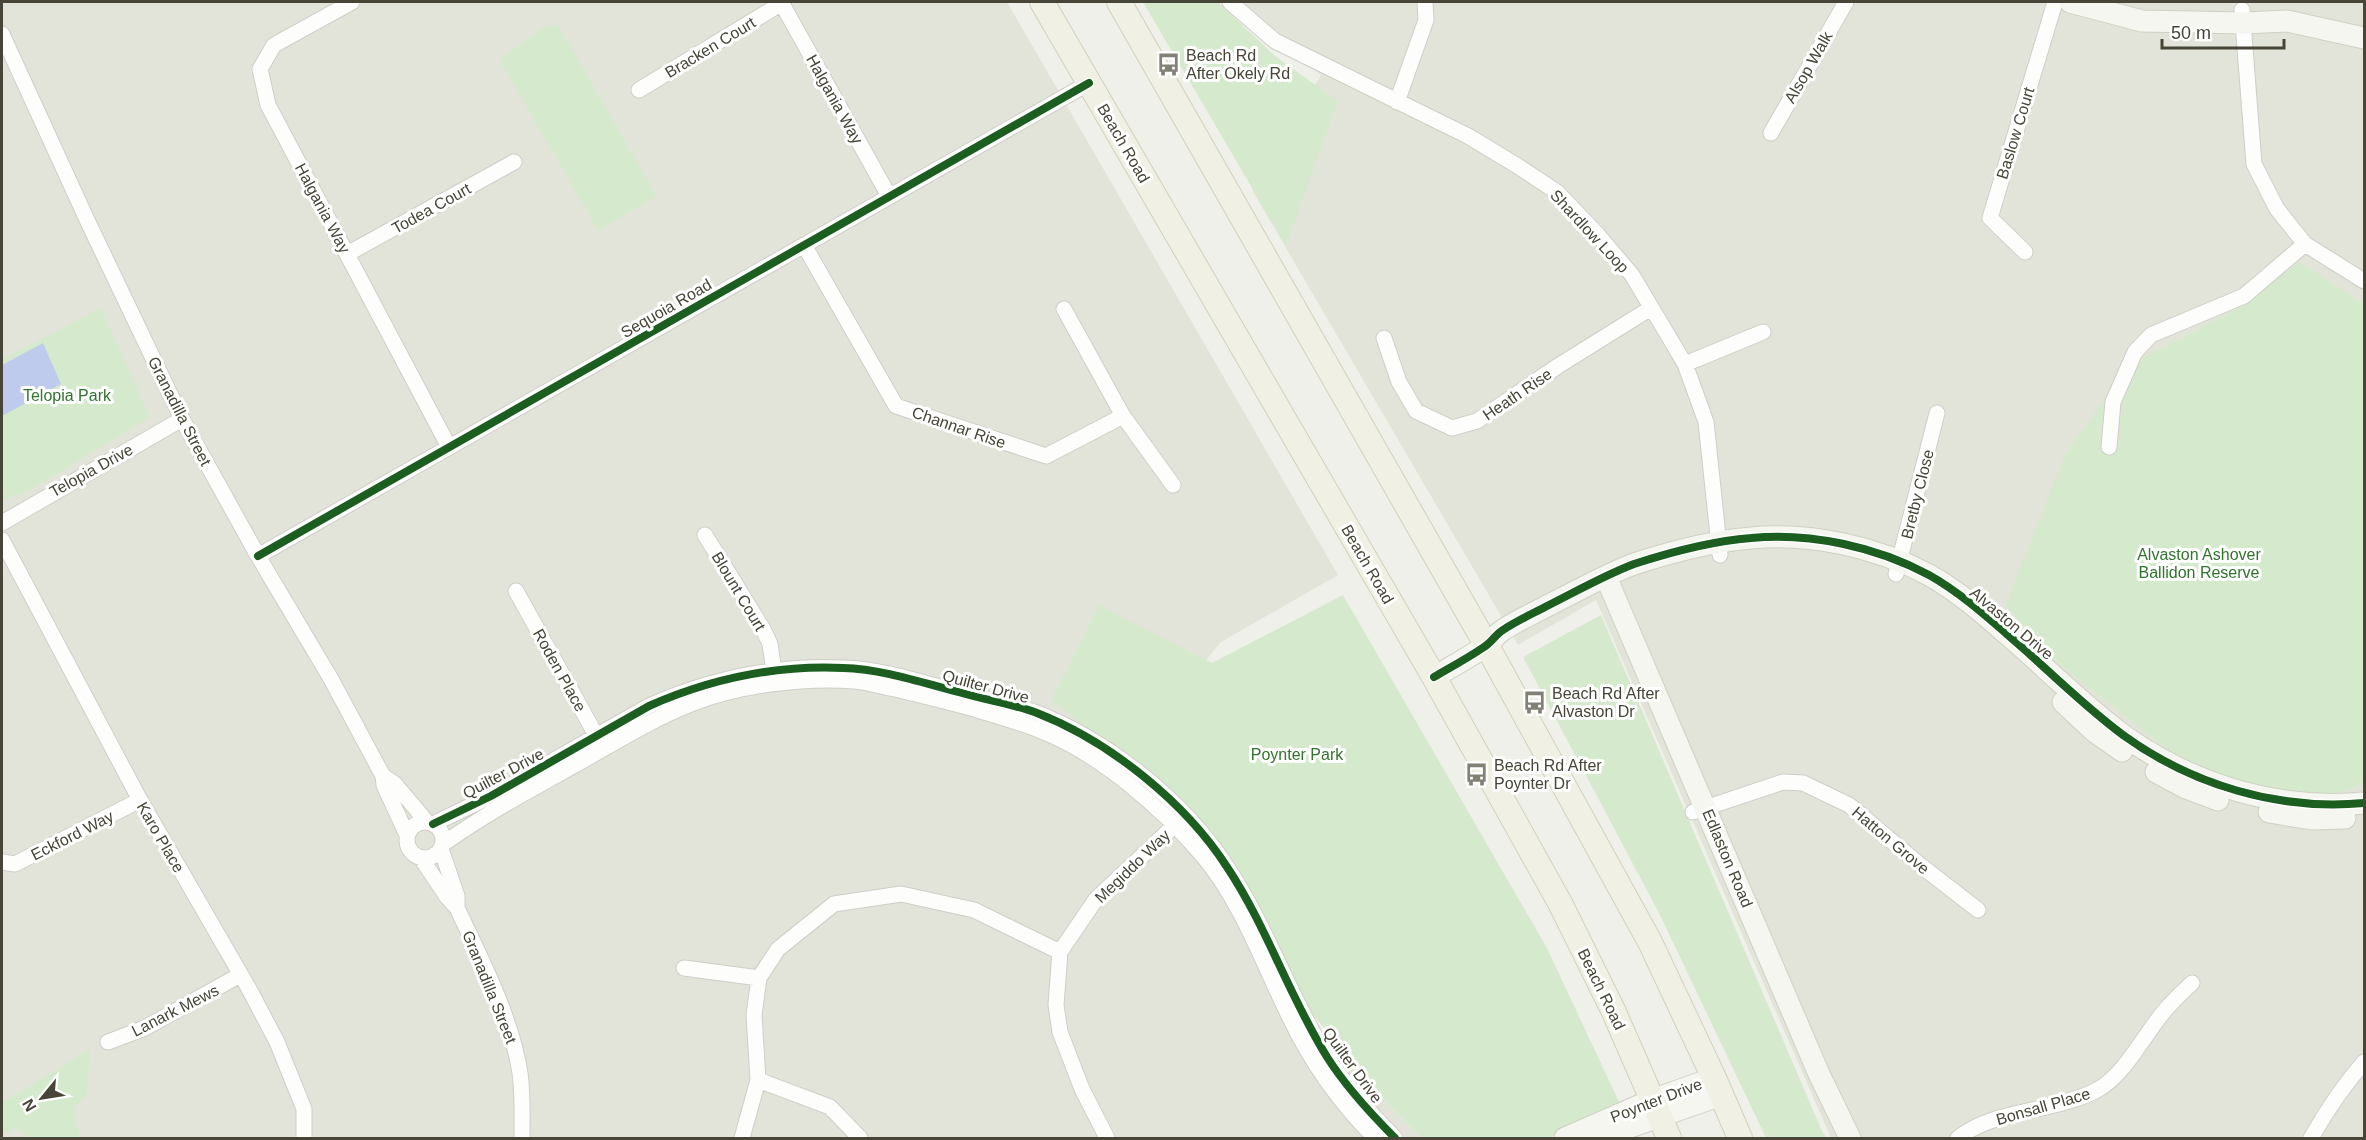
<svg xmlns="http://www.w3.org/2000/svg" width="2366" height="1140" font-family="Helvetica,sans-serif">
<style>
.residential{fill:#e3e4d9}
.green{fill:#d5eacd}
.water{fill:#becbec}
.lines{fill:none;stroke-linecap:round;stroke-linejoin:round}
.street-casing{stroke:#cecec8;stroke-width:17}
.secondary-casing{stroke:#cfd0c4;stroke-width:23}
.primary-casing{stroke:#d1d1ba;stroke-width:26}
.street{stroke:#fdfdfc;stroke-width:15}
.secondary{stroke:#f5f6ef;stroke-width:21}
.primary{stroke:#f0f0e5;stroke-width:24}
.cycleway-casing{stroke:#fff;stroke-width:11}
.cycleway{stroke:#1b5e20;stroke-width:8}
.labels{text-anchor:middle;stroke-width:6;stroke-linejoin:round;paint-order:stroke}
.street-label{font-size:16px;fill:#464537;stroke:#fff}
.poi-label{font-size:16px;fill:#464537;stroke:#fff;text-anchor:start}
.park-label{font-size:16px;fill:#32742e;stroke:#fff}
</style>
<rect width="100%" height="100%" fill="#f0f0eb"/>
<path class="residential" d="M 2,2 L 1007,2 L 1338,575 L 1221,642 L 1133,750 L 1325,1040 L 1421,1138 L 2,1138 Z
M 1231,2 L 2364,2 L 2364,1138 L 1831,1138 L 1596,600 L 1518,645 L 1252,190 L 1321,75 L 1265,34 Z"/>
<path class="green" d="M 1143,2 L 1218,2 L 1275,56 L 1338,101 L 1286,246 Z
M 558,25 L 657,196 L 598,231 L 499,59 L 545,27 Z
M 2300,262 L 2364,304 L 2364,783 L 2335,795 L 2240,788 L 2167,749 L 2064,668 L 2005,606 L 2065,455 L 2128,365 L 2225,316 Z
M 101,308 L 150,417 L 29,491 L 2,500 L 2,359 Z
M 1343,595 L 1547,948 L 1621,1106 L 1548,1138 L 1421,1138 L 1382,1098 L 1314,1016 L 1227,858 L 1178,797 L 1051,700 L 1099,605 L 1212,663 Z
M 1601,615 L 1822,1131 L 1827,1138 L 1766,1138 L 1659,913 L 1523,657 Z
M 90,1049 L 87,1094 L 74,1108 L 80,1138 L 29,1138 L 15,1128 L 2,1135 L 2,1103 Z"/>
<path class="water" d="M 43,343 L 61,384 L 2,416 L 2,365 Z"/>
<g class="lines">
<defs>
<path id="street" d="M 352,2 L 274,45 L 260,69 L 268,105 L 449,447
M 781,2 L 889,196
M 1230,2 L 1275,41 L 1468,136 L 1516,165 L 1557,192 L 1598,235 L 1632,275 L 1685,364 L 1706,422 L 1720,555
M 2242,10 L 2254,164 L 2277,209 L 2305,244 L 2364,281
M 2,34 L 88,222 L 182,419 L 258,556 L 331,679 L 383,776 L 384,785 L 407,835
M 639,90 L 782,3
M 1397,102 L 1426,20 L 1425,2
M 1771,133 L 1846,2
M 804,245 L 896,406 L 1046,456 L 1123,416
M 2025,252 L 1990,218 L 2055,2
M 347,254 L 514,162
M 1064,309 L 1123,416 L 1173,485
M 1384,338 L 1399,382 L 1416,411 L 1452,428 L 1477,421 L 1558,366 L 1651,308
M 1685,364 L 1763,332
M 2109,447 L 2113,402 L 2135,352 L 2151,335 L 2244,296 L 2305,244
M 2,523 L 182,419
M 705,535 L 763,629 L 770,644 L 775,678
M 2,540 L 140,800 L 248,987 L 277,1042 L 304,1109 L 304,1138
M 258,556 L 1089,83
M 1896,574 L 1937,413
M 516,591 L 602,746
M 383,776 L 395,784 L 427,822
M 1693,812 L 1783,782 L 1803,783 L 1849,805 L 1920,865 L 1978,910
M407 840a18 18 0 1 1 36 0a18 18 0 1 1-36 0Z
M 433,824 L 491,796 L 649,706 C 710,679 777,665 843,668 C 883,669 923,683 962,693 C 986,700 1013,704 1037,713 C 1109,741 1185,802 1227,867 C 1267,927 1289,996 1327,1057 C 1346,1087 1370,1113 1395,1138
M 443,844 C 485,814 530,790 575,765 C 613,744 650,720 691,704 C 738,685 805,677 855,681 C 867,682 879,686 890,688 C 917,694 944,701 971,708 C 995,716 1021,722 1044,732 C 1101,755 1163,809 1202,855 C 1242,902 1263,964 1290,1018 C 1311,1062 1340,1103 1375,1138
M 441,849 L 457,896 L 457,908
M 421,858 L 447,897 L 457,908 C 482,961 511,1016 520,1073 C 523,1095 522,1117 522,1138
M 2,862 L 15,864 L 140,800
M 684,968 L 759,978
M 108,1042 L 145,1028 L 240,975
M 758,1080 L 830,1107 L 860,1138
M 742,1138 L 758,1080 L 754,1015 L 759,978 L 778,949 L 834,904 L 901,894 L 974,910 L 1060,952
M 1107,1138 L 1082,1089 L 1060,1032 L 1056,1005 L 1060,952 L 1096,899 L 1174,826
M 1958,1138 C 1997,1108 2053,1113 2097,1090 C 2125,1075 2145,1033 2166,1009 C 2174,1000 2183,991 2192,983
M 2311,1138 C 2327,1110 2343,1086 2364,1062"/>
<path id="secondary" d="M 2070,2 L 2142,21 L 2243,23 L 2287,21 L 2364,38
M 1606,577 L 1819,1074 L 1850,1138
M 1434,677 C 1451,667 1468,658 1484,647 C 1491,643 1496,634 1503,630 C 1518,620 1534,613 1549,605 C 1577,591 1605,575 1634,564 C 1671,552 1712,541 1751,538 C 1810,532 1877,547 1929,575 C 1963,594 1994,623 2024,649 C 2056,678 2088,709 2123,735 C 2192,785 2279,811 2364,803
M 2063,702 L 2095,732 L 2122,751
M 2156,772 L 2186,788 L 2218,800
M 2269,812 L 2311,819 L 2345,818
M 1565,1138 L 1652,1100 L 1714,1078
M 1599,1138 L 1721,1095"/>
<path id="primary" d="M 1042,2 L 1434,677 L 1560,903 L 1613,1010 L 1669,1138
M 1119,2 L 1487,646 L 1650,942 L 1714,1078 L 1740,1138"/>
</defs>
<use href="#street" class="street-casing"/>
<use href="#secondary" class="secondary-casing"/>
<use href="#primary" class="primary-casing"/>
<use href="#street" class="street"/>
<use href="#secondary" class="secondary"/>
<use href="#primary" class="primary"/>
<defs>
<path id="cycleway" d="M 258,556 L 1089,83
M 1434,677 C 1451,667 1468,658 1484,647 C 1491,643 1496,634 1503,630 C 1518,620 1534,613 1549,605 C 1577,591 1605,575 1634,564 C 1671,552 1712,541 1751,538 C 1810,532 1877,547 1929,575 C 1963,594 1994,623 2024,649 C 2056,678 2088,709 2123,735 C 2192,785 2279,811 2364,803
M 433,824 L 491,796 L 649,706 C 710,679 777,665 843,668 C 883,669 923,683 962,693 C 986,700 1013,704 1037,713 C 1109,741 1185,802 1227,867 C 1267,927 1289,996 1327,1057 C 1346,1087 1370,1113 1395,1138"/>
</defs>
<use href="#cycleway" class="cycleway-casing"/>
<use href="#cycleway" class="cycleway"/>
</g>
<defs>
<symbol id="bus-bare" viewBox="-9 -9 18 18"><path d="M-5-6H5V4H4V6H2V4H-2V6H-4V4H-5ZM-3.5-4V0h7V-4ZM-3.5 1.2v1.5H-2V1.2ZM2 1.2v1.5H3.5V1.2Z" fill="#828176" stroke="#fff" stroke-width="2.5" paint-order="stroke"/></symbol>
</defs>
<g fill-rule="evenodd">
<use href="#bus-bare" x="1152" y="48" width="33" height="33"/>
<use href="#bus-bare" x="1518" y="686" width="33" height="33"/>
<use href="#bus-bare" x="1460" y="758" width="33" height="33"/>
</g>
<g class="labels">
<g class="street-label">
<text transform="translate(710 47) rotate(-31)" y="6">Bracken Court</text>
<text transform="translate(1808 67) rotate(-60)" y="6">Alsop Walk</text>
<text transform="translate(835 99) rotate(61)" y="6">Halgania Way</text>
<text transform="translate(2015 133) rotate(-73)" y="6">Baslow Court</text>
<text transform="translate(1124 143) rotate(60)" y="6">Beach Road</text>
<text transform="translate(323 208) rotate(62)" y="6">Halgania Way</text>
<text transform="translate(431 208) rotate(-29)" y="6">Todea Court</text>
<text transform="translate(1590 231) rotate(47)" y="6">Shardlow Loop</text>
<text transform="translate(666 308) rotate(-30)" y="6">Sequoia Road</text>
<text transform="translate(1517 394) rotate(-34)" y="6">Heath Rise</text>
<text transform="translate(180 411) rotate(63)" y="6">Granadilla Street</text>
<text transform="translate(959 427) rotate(19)" y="6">Channar Rise</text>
<text transform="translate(91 470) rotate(-29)" y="6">Telopia Drive</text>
<text transform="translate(1917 494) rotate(-76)" y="6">Bretby Close</text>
<text transform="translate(1368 564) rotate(60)" y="6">Beach Road</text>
<text transform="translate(739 591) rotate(59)" y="6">Blount Court</text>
<text transform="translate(2012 623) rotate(40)" y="6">Alvaston Drive</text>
<text transform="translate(560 670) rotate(61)" y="6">Roden Place</text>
<text transform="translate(986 686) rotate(15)" y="6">Quilter Drive</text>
<text transform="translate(503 773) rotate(-28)" y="6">Quilter Drive</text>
<text transform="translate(72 835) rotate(-27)" y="6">Eckford Way</text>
<text transform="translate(161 837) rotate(60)" y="6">Karo Place</text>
<text transform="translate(1891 840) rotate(40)" y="6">Hatton Grove</text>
<text transform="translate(1728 858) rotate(67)" y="6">Edlaston Road</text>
<text transform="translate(1132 866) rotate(-44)" y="6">Megiddo Way</text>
<text transform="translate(490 987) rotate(68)" y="6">Granadilla Street</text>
<text transform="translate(1602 989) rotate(64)" y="6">Beach Road</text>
<text transform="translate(175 1010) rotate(-27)" y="6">Lanark Mews</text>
<text transform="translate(1353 1065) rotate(54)" y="6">Quilter Drive</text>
<text transform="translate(1656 1100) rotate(-21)" y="6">Poynter Drive</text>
<text transform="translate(2043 1106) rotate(-16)" y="6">Bonsall Place</text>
</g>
<g class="poi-label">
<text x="1186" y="61">Beach Rd<tspan x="1186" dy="18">After Okely Rd</tspan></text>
<text x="1552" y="699">Beach Rd After<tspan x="1552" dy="18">Alvaston Dr</tspan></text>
<text x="1494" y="771">Beach Rd After<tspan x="1494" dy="18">Poynter Dr</tspan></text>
</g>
<g class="park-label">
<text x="67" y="401">Telopia Park</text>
<text x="2199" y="560">Alvaston Ashover<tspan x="2199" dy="18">Ballidon Reserve</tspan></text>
<text x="1297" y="760">Poynter Park</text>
</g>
</g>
<rect width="2366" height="1140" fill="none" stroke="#464537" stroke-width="6"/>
<g transform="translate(42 1098) rotate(240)" stroke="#ffffff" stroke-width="4.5" paint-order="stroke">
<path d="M0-4.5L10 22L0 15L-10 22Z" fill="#464537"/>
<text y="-9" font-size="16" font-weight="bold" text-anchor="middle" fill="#464537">N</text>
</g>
<path d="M2162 39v9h122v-9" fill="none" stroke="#464537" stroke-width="3"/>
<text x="2171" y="39" font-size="18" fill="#464537" stroke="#ffffff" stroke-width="4.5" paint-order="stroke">50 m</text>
</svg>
